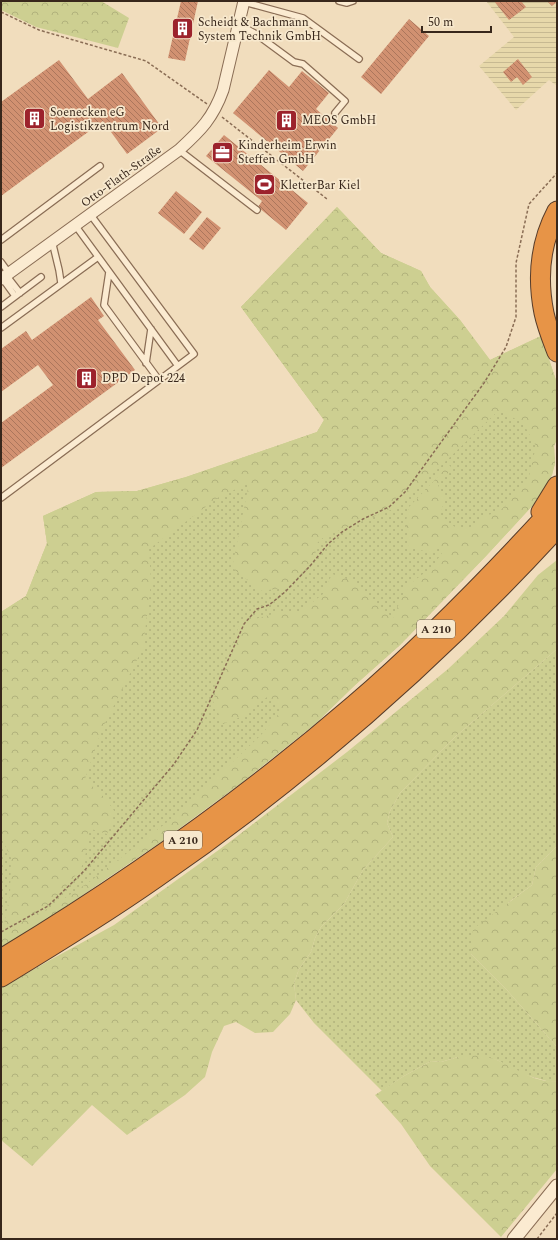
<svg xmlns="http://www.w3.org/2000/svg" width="558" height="1240" font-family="Spectral,serif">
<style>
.farmland{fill:url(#farmland-rules)}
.grass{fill:url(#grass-dots)}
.forest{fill:url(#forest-crowns);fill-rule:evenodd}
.building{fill:url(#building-back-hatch)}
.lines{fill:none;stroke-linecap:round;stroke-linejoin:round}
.service-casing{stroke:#8a6d55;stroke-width:8}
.minor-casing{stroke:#8a6d55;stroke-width:13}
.tertiary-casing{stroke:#8a6d55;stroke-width:15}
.motorway-casing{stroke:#573c2a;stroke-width:21}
.path{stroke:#8a6d55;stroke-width:1.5;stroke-dasharray:3 2;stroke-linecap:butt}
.service{stroke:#fbebd1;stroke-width:5.5}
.minor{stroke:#fbebd1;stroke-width:11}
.tertiary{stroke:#fbebd1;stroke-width:13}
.motorway{stroke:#e79447;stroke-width:19}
.labels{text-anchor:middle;stroke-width:3.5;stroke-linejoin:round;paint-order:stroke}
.shield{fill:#f7e8cd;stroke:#716150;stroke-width:1}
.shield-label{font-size:11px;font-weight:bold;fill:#38271b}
.poi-label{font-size:12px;fill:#38271b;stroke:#f7e8cd;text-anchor:start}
.street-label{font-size:12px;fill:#38271b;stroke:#f7e8cd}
</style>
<defs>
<pattern id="farmland-rules" width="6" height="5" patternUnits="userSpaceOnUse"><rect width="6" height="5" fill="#e7d8aa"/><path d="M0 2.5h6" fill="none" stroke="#c7b992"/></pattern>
<pattern id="grass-dots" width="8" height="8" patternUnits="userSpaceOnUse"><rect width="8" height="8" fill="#cdcf91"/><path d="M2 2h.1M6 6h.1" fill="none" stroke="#b1b27c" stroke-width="1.8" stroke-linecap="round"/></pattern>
<pattern id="forest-crowns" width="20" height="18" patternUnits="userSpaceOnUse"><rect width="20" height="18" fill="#cdcf91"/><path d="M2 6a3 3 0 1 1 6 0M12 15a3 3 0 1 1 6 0" fill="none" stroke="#b1b27c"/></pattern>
<pattern id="building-back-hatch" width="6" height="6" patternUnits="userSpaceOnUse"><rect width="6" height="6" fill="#d19171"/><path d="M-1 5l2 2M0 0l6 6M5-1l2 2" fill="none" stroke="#ab765c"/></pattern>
</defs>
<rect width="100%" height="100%" fill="#f1ddbd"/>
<path class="farmland" d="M 486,1 L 557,1 L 557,86 L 549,80 L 516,110 L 479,66 L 514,37 Z"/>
<path class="grass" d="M 337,207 L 381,253 L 421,271 L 430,287 L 460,320 L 490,360 L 541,336 L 557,383 L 557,439 L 554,446 L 555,463 L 552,475 L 534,504 L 486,556 L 400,645 L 354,686 L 316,723 L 241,783 L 162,841 L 22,936 L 1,948 L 1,612 L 26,596 L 47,543 L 43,516 L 96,492 L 137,491 L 186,477 L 317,432 L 324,420 L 241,307 Z
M 557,649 L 557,846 L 536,867 L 532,885 L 509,902 L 471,954 L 507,990 L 557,1047 L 557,1081 L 550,1082 L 522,1074 L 497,1060 L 458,1057 L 441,1062 L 431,1061 L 404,1076 L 382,1091 L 314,1023 L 296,1000 L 294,983 L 299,969 L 311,952 L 315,938 L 321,927 L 344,904 L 363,870 L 393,837 L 387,823 L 390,811 L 400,793 L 456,736 Z"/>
<path class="forest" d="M 1,1 L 101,1 L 129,18 L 118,48 L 36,27 L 1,10 Z
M 337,207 L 381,253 L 421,271 L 430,287 L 460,320 L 490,360 L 541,336 L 557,383 L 557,439 L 554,446 L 555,463 L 552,475 L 534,504 L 486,556 L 400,645 L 354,686 L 316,723 L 241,783 L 162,841 L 22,936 L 1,948 L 1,926 L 4,924 L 10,894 L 11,858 L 1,837 L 1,612 L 26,596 L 47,543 L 43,516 L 96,492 L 137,491 L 186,477 L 317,432 L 324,420 L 241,307 ZM 499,410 L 523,423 L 536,446 L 528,481 L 499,512 L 484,516 L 468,529 L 457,528 L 438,517 L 445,501 L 438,485 L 452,468 L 449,465 L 409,507 L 406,521 L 409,547 L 428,552 L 447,546 L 432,567 L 406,587 L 393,618 L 377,604 L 356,582 L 332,574 L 323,594 L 300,612 L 284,611 L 240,623 L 213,701 L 223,724 L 243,716 L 267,697 L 282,710 L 261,735 L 179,813 L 92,880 L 44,912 L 81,869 L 87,849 L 88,828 L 107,834 L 115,812 L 105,798 L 85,779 L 102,729 L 143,648 L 151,582 L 149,549 L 219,497 L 249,483 L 232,568 L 262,591 L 288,587 L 316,557 L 315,545 L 325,536 L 398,507 Z
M 557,560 L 557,649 L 456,736 L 400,793 L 390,811 L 387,823 L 393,837 L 363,870 L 344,904 L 321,927 L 315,938 L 311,952 L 299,969 L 294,983 L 296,1000 L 290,1014 L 273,1032 L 255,1033 L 236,1022 L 224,1026 L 212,1052 L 205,1077 L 185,1095 L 127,1135 L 92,1105 L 32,1166 L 1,1140 L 1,988 L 52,959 L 114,925 L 227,844 L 347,752 L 448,669 L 504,616 L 538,575 Z
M 557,846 L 557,1047 L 507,990 L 471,954 L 473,929 L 532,885 L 536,867 Z
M 479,1055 C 485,1057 491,1058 497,1060 C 516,1068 536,1084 557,1081 L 557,1169 L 501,1237 L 430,1166 L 401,1124 L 375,1095 L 404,1076 L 431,1061 L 441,1062 L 458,1057 Z"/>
<path class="building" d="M 181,1 L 198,1 L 185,61 L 168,58 Z
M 494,1 L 521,1 L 526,7 L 509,20 Z
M 547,1 L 557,1 L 557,2 L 552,6 Z
M 409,19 L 429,36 L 381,94 L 361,77 Z
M 518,59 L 532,77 L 523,85 L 517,77 L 511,82 L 503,72 Z
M 59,60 L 88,99 L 122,73 L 162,128 L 127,154 L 103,121 L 1,196 L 1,102 Z
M 269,70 L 289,87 L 302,71 L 329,93 L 316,109 L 338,128 L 303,171 L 233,113 Z
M 224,135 L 308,203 L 286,230 L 258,207 L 262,201 L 206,156 Z
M 176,191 L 202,212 L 184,234 L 158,213 Z
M 207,217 L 221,228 L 203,250 L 189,239 Z
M 91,297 L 104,316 L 98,320 L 135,370 L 1,468 L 1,423 L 53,385 L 38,365 L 1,392 L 1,349 L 26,331 L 32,340 Z"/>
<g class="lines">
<defs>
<path id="service" d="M 339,1 L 347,3 L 353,1
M 244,2 L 303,18 L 359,59
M 238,26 L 247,29 L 256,34 L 294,62 L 303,64 L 345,101 L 335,113
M 179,150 L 257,210
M 75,225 L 178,366
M 1,240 L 100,166
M 52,241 L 59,270 L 61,283
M 1,262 L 9,273
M 109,272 L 104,305 L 159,380
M 6,275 L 20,293
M 2,278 L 15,296
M 1,307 L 41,277
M 1,328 L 98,257
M 146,363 L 151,329
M 1,498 L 194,354 L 90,214"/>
<path id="minor" d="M 1,279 L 179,150 C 201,130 213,118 223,90 L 244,1"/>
<path id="tertiary" d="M 514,1239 L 557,1186"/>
<path id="motorway" d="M 557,211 C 540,243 537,278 544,313 C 547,327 552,339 557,352
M 541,512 L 557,486
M 1,959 C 125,884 244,800 354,705 C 426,643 493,574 557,504
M 1,977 C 54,945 106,913 156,878 C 302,777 437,659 557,528"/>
</defs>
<use href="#service" class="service-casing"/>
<use href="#minor" class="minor-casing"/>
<use href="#tertiary" class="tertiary-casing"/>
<use href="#motorway" class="motorway-casing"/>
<path class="path" d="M 1,12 L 39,30 L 146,61 L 207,104
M 222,117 L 327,199
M 1,932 L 48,906 L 84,871 L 174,764 L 197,730 L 244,624 L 257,609 L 269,605 L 285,592 L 310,566 L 328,544 L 342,532 L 363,519 L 389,507 L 405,492 L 484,383 L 506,347 L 516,317 L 516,263 L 529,204 L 557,173
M 537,1239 L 557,1213"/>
<use href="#service" class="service"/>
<use href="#minor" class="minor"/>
<use href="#tertiary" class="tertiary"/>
<use href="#motorway" class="motorway"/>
</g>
<defs>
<symbol id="building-square" viewBox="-11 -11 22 22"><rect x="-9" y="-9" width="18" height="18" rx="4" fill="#9c222c" stroke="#f7e8cd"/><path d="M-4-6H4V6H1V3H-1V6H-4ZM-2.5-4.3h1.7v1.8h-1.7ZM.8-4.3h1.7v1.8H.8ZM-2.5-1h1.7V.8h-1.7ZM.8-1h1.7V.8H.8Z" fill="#fff"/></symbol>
<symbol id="office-square" viewBox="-11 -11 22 22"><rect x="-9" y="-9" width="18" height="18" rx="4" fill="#9c222c" stroke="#f7e8cd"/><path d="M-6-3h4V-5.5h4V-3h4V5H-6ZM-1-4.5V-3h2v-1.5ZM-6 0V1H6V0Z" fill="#fff"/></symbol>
<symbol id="stadium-square" viewBox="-11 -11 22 22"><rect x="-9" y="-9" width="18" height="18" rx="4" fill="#9c222c" stroke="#f7e8cd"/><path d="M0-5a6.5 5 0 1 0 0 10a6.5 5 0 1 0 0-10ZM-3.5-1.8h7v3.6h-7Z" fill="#fff"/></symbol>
</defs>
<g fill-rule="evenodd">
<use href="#building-square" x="170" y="16" width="25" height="25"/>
<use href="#building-square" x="22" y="106" width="25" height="25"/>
<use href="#building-square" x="274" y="108" width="25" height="25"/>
<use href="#office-square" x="210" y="140" width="25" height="25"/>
<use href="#stadium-square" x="252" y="172" width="25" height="25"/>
<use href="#building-square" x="74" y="366" width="25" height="25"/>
</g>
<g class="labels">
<g class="shield">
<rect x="417" y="620" width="38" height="18" rx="3"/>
<rect x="164" y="831" width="38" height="18" rx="3"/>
</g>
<g class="shield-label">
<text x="436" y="633">A 210</text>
<text x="183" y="844">A 210</text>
</g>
<g class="poi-label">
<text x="198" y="26">Scheidt &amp; Bachmann<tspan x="198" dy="14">System Technik GmbH</tspan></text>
<text x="50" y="116">Soenecken eG<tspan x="50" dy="14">Logistikzentrum Nord</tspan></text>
<text x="302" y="124">MEOS GmbH</text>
<text x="238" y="149">Kinderheim Erwin<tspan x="238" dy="14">Steffen GmbH</tspan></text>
<text x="280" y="189">KletterBar Kiel</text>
<text x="102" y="382">DPD Depot 224</text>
</g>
<g class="street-label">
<text transform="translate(121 176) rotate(-36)" y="4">Otto-Flath-Straße</text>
</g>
</g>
<rect width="558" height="1240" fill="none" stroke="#38271b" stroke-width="4"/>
<path d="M422 26v6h69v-6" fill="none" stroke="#38271b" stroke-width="2"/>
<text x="428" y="26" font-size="12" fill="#38271b" stroke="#f7e8cd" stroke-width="3" paint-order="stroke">50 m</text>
</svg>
